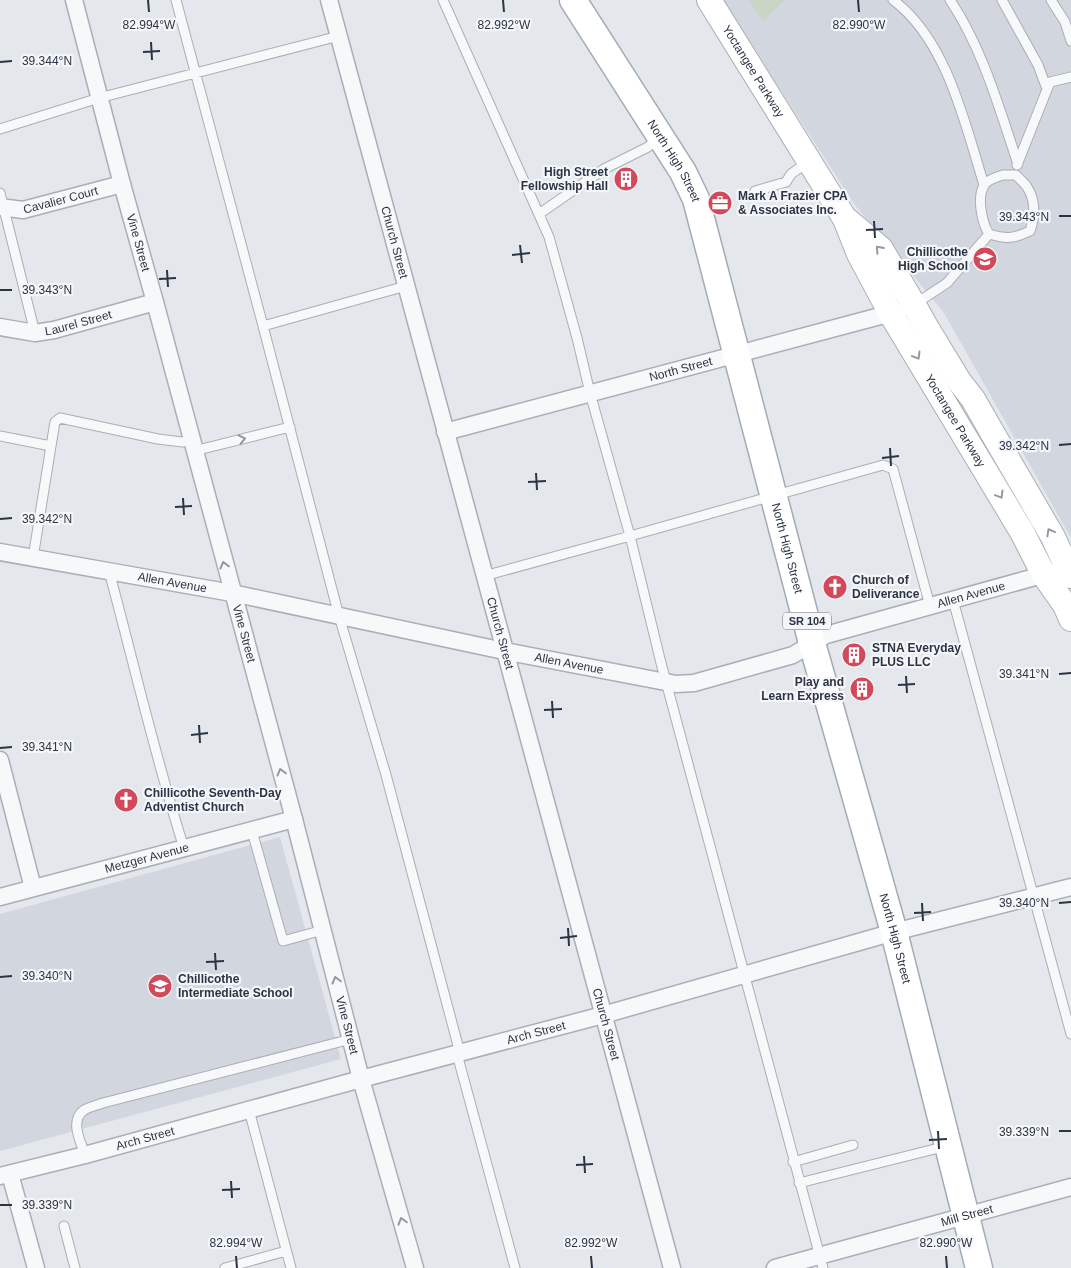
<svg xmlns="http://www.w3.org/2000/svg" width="1071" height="1268" font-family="Helvetica,sans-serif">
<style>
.built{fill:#d2d6de}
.green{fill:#c9d6c5}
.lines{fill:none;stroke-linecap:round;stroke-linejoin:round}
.lane-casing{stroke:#a9aeb7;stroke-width:11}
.street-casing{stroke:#a9aeb7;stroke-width:19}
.secondary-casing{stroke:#a9aeb7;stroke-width:26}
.primary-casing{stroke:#a3abb8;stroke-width:29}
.lane{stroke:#f7f8fa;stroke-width:9}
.street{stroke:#f7f8fa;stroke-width:16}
.secondary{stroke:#fff;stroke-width:24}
.primary{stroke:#fff;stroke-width:26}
.oneway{stroke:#959aa2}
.oneway2{stroke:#9196a0}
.ticks{fill:none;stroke:#2b3445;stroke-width:2}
.labels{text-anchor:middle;stroke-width:4.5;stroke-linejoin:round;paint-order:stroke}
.shield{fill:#f4f6f9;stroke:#676e7b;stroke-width:1}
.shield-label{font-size:11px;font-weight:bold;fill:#2b3445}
.street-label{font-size:12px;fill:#2b3445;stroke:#f4f6f9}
.poi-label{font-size:12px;font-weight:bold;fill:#2b3445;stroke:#f4f6f9;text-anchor:start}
.ticks-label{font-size:12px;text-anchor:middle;fill:#2b3445;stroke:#f4f6f9;stroke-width:4.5;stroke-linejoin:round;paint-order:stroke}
</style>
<rect width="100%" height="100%" fill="#e4e7ec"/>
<path class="built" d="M 722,0 L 1071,0 L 1071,538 L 944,313 L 855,205 Z
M 280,837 L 341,1059 L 0,1151 L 0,914 Z"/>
<path class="green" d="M 748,0 L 785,0 L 763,21 Z"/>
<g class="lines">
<defs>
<path id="lane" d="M 176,0 L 263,326
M 443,0 L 549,237 L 577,338 L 590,393 L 630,536 L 484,576
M 893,0 C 947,40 965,124 984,185
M 950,0 C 983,49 999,108 1018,164
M 1002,0 L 1038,65 L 1047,89
M 1051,0 L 1065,22 L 1071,41
M 0,129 L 99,98 L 339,36
M 1017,165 L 1050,82 L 1071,77
M 1003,175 L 1016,175 C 1019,179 1025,183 1027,187 C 1036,200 1035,218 1030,231 C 1013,239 1006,239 989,234 C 982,223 976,196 985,184 C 989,179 997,177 1003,175 Z
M 755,191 L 786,182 L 791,174 L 808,162
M 0,193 L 35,333
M 539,214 L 604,169 L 648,147 L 658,138
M 406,286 L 263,326 L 339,616 L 386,775 L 460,1053
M 915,304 L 947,283 L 989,234
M 0,436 L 51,446 L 33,558
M 51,446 L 55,422 L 60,418 L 158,439 L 182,442 L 192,440
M 194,451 L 290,427
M 109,571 C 134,664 155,757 184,848
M 953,600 L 1071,1034
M 252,831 L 283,941 L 323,930
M 457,1054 L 515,1268
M 249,1110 L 291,1268
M 85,1155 C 81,1142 69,1121 84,1110 C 89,1107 97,1105 103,1103 L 351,1039
M 793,1162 L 853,1145
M 799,1183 L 947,1146
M 64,1226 L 75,1268
M 225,1268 L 286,1251
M 823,1268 L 661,663 L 630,536 L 883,465 L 893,469 L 930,606"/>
<g id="street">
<path id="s1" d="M 74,0 L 122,184 L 155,302 L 294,819 L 361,1079 L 415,1268"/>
<path id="s2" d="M 329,0 L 672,1268"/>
<path id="s3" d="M 0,207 L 23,210 L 122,184"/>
<path id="s4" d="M 0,327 L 35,333 L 54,330 L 155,302"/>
<path id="s5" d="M 445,432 L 899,311"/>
<path id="s6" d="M 0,552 L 232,593 L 504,651 L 676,684 L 694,683 L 793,655 L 826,635 L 1053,572"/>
<path d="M 0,760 L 33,888"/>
<path id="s7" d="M 0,897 L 294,819"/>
<path d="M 10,1174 L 36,1268"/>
<path id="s8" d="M 0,1176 L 85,1155 L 361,1079 L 603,1015 L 894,932 L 1071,887"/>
<path id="s9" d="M 775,1268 L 1071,1187"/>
</g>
<g id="secondary">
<path id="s10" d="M 709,0 L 845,219 L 859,254 L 891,314 L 1022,532 L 1044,575 L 1065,605 L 1071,619"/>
<path d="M 847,220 L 881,249 L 914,305 L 925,325 L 959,381 L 973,399 L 993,434 L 1053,537 L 1071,576"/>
</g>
<g id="primary">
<path id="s11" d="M 573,0 L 683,172 L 696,199 L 812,643 L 894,932 L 979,1268"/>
</g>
</defs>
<use href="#lane" class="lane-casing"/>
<use href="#street" class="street-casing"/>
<use href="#secondary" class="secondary-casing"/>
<use href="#primary" class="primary-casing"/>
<use href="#lane" class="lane"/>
<use href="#street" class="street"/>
<use href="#secondary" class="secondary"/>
<use href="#primary" class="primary"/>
</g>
<defs><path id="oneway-chevron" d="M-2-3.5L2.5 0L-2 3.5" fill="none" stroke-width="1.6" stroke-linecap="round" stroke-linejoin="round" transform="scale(1.25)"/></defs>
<g class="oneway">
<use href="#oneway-chevron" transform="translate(879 249) rotate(-132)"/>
<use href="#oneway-chevron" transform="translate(917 356) rotate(59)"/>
<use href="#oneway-chevron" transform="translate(1000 495) rotate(59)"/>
<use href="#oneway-chevron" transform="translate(1050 532) rotate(-119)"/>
</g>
<g class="oneway2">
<use href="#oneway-chevron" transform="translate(242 439) rotate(-13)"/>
<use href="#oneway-chevron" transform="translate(224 565) rotate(-105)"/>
<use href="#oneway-chevron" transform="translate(281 772) rotate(-105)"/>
<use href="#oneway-chevron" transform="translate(336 980) rotate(-105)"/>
<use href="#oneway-chevron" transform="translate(402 1221) rotate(-106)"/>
</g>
<path class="ticks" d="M 148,0 L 149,12M 503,0 L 504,12M 858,0 L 859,12M 151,42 L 152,60M 143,52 L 160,51M 0,62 L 12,61M 1059,216 L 1071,216M 874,221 L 875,238M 866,230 L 883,229M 520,245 L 522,263M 512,255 L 530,253M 167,270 L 168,287M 159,279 L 176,278M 0,290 L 12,290M 1059,445 L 1071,444M 890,448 L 891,466M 882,458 L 899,456M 536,473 L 537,490M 528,482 L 546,481M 183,498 L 184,515M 175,507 L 192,506M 0,519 L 12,518M 1059,674 L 1071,673M 906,676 L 907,693M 898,685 L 915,684M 552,701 L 553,718M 544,710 L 562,709M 199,725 L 200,743M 191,735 L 208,733M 0,748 L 12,747M 922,903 L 923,921M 1059,903 L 1071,902M 914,913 L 931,912M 568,928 L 569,946M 560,938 L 577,936M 215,953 L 216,970M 206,962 L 224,961M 0,977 L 12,976M 938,1131 L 939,1149M 1059,1131 L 1071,1131M 929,1140 L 947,1139M 584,1156 L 585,1173M 576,1165 L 593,1164M 231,1181 L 232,1198M 222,1190 L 240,1189M 0,1205 L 12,1205M 236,1256 L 237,1268M 591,1256 L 592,1268M 946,1256 L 947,1268"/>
<defs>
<symbol id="building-disc" viewBox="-11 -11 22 22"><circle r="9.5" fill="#d1495b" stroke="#f4f6f9"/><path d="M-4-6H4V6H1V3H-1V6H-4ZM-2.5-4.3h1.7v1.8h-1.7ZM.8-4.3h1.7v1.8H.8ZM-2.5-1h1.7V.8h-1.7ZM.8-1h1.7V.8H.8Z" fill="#fff"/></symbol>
<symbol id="office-disc" viewBox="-11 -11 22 22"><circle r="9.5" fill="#d1495b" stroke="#f4f6f9"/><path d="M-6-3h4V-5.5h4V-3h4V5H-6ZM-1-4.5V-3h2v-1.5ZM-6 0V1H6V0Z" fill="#fff"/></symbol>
<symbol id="school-disc" viewBox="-11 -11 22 22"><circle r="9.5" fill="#d1495b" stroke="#f4f6f9"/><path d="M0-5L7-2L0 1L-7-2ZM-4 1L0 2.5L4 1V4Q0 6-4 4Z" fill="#fff"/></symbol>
<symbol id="church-disc" viewBox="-11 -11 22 22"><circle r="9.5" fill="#d1495b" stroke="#f4f6f9"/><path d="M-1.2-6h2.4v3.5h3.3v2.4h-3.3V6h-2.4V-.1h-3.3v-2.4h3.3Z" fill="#fff"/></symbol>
</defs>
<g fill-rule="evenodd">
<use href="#building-disc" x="612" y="165" width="28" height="28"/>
<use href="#office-disc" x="706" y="189" width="28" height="28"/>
<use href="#school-disc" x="971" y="245" width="28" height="28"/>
<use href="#church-disc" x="821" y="573" width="28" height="28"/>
<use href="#building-disc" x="840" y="641" width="28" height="28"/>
<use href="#building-disc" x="848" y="675" width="28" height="28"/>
<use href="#church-disc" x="112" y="786" width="28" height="28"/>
<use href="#school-disc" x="146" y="972" width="28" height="28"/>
</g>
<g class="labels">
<rect class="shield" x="783" y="612.5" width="48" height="17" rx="4"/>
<g class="shield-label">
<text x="807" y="625">SR 104</text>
</g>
<g class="street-label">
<text dy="4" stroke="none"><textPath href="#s10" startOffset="84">Yoctangee Parkway</textPath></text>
<text dy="4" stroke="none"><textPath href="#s11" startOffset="190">North High Street</textPath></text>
<text dy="4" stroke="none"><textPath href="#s3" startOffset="62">Cavalier Court</textPath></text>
<text dy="4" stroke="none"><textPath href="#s1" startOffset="251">Vine Street</textPath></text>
<text dy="4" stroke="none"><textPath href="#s2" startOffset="251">Church Street</textPath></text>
<text dy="4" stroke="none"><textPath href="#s4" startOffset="80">Laurel Street</textPath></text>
<text dy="4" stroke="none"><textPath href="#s5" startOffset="244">North Street</textPath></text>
<text dy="4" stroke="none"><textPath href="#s10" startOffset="488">Yoctangee Parkway</textPath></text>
<text dy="4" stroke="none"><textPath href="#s11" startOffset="595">North High Street</textPath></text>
<text dy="4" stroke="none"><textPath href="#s6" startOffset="175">Allen Avenue</textPath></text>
<text dy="4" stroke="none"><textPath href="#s6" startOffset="999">Allen Avenue</textPath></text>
<text dy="4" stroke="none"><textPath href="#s1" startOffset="656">Vine Street</textPath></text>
<text dy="4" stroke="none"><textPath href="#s2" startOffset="656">Church Street</textPath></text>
<text dy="4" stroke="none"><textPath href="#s6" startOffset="580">Allen Avenue</textPath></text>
<text dy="4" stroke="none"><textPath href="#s7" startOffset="152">Metzger Avenue</textPath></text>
<text dy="4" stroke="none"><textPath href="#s11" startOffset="1000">North High Street</textPath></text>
<text dy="4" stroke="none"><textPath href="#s2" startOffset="1061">Church Street</textPath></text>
<text dy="4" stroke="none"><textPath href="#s1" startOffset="1061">Vine Street</textPath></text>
<text dy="4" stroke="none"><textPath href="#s8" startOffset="555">Arch Street</textPath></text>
<text dy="4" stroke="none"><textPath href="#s8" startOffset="150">Arch Street</textPath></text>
<text dy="4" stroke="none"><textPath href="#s9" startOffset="199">Mill Street</textPath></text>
</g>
<g class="poi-label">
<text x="608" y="176" text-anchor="end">High Street<tspan x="608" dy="14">Fellowship Hall</tspan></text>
<text x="738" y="200">Mark A Frazier CPA<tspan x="738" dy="14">&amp; Associates Inc.</tspan></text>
<text x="968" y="256" text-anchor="end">Chillicothe<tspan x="968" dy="14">High School</tspan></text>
<text x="852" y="584">Church of<tspan x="852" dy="14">Deliverance</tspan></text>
<text x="872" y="652">STNA Everyday<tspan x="872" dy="14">PLUS LLC</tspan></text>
<text x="844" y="686" text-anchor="end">Play and<tspan x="844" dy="14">Learn Express</tspan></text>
<text x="144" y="797">Chillicothe Seventh-Day<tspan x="144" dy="14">Adventist Church</tspan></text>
<text x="178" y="983">Chillicothe<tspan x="178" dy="14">Intermediate School</tspan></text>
</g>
</g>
<g class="ticks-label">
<text x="149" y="29">82.994°W</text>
<text x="504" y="29">82.992°W</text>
<text x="859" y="29">82.990°W</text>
<text x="47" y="65">39.344°N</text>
<text x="1024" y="221">39.343°N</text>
<text x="47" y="294">39.343°N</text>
<text x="1024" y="450">39.342°N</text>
<text x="47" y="523">39.342°N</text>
<text x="1024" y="678">39.341°N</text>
<text x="47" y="751">39.341°N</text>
<text x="1024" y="907">39.340°N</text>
<text x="47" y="980">39.340°N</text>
<text x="1024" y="1136">39.339°N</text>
<text x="47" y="1209">39.339°N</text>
<text x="236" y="1247">82.994°W</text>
<text x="591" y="1247">82.992°W</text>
<text x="946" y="1247">82.990°W</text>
</g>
</svg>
